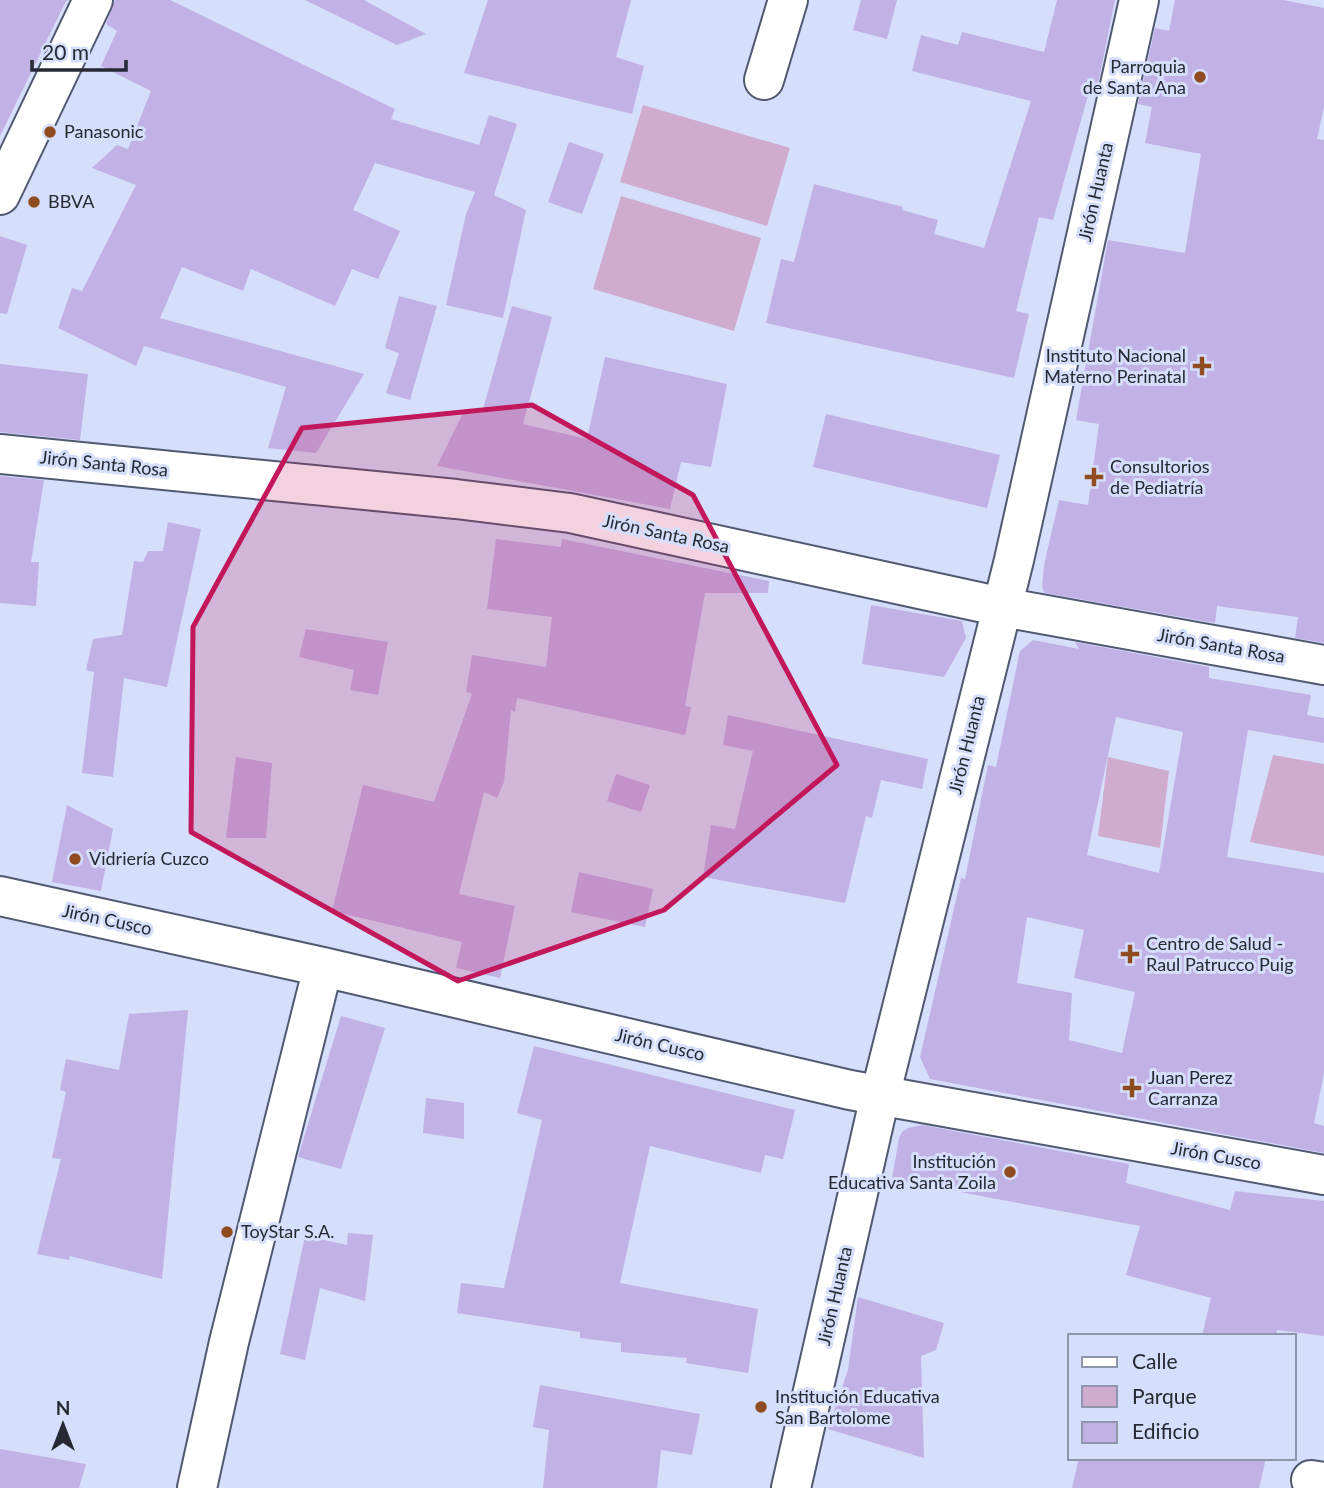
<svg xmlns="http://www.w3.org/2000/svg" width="1324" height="1488" font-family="Lato,sans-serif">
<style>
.green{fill:#cfabce}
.building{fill:#c2b1e4;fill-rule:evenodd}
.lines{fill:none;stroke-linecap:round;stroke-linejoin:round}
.minor-casing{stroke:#515871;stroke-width:42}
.minor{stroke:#fff;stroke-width:38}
.marked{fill:#c2185b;fill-opacity:0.2;stroke:#c2185b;stroke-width:5;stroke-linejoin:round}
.poi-dot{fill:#904b21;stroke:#d5defb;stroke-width:2.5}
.labels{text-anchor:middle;stroke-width:6;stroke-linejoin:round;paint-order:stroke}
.poi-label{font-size:18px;fill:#262934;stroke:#d5defb;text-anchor:start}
.street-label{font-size:18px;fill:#262934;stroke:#d5defb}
</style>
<rect width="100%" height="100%" fill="#d5defb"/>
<path class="green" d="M 643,105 L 790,148 L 767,226 L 620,182 Z
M 621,196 L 761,238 L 734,331 L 593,289 Z
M 1273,755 L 1324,764 L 1324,856 L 1250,842 Z
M 1108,757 L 1169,771 L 1160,848 L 1098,836 Z"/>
<path class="building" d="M 0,0 L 69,0 L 66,1 L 0,136 Z
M 115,0 L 170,0 L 395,109 L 391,119 L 479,145 L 489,115 L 517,124 L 494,195 L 526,210 L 503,318 L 446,305 L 466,214 L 475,192 L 375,163 L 353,210 L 400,231 L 378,279 L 352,269 L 335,306 L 251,269 L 243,291 L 182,267 L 160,318 L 364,374 L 316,453 L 268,448 L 286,387 L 144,346 L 136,366 L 58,328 L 72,288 L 82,291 L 136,185 L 92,168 L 117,145 L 128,149 L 151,91 L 101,66 L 117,31 L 106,24 Z
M 305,0 L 364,0 L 426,34 L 397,45 Z
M 488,0 L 631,0 L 616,57 L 644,66 L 632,114 L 464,73 Z
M 861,0 L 897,0 L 887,39 L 853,30 Z
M 1057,0 L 1115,0 L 1096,94 L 1089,92 L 1053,220 L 1039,217 L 1016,311 L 1029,314 L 1014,378 L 766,323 L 781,259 L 794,262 L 814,184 L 903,207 L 902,210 L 938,220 L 934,234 L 984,248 L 1031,101 L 912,71 L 921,35 L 958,45 L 962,32 L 1044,52 Z
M 1175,0 L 1283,0 L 1324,8 L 1324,107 L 1317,139 L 1324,140 L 1324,643 L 1295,638 L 1298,617 L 1217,606 L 1215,623 L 1045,593 L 1042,587 L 1044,565 L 1059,500 L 1088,505 L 1099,424 L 1076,420 L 1108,240 L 1185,253 L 1201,154 L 1145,143 L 1152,107 L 1138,104 L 1155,28 L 1169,31 Z
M 569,142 L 604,154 L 582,214 L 548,202 Z
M 0,236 L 27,245 L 7,314 L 0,313 Z
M 399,296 L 437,306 L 410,400 L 386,393 L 399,353 L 385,348 Z
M 512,306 L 552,317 L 523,424 L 587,439 L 605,357 L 727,384 L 711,467 L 681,462 L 670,509 L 437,466 L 464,411 L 482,413 Z
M 0,364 L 88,374 L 80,440 L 0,432 Z
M 826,414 L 1000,455 L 987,508 L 813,467 Z
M 0,476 L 44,480 L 31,562 L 39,562 L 36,606 L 0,603 Z
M 168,522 L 201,529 L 167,687 L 124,678 L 113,777 L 82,773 L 94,672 L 86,670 L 93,639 L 122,635 L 134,561 L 143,562 L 148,551 L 163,551 Z
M 496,539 L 561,547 L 562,539 L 769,581 L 768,593 L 705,593 L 685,706 L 691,707 L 685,735 L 517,698 L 515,712 L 511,710 L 504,782 L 497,798 L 484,792 L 459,894 L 515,906 L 500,978 L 456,968 L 462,942 L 332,911 L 363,785 L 434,802 L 472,694 L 466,692 L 472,655 L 546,667 L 552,617 L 487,609 Z
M 871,605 L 962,621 L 966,638 L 944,677 L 862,664 Z
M 306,629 L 388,642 L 378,695 L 350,690 L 354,670 L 299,657 Z
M 1033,640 L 1079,649 L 1075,642 L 1209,667 L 1209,678 L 1311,695 L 1307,715 L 1324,718 L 1324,743 L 1248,730 L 1227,857 L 1324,873 L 1324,1073 L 1314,1123 L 1324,1126 L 1324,1153 L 930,1079 L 920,1057 L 961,878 L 965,879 L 988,765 L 996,767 L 1020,651 ZM 1116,717 L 1183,732 L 1159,873 L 1087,855 ZM 1027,917 L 1084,930 L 1074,978 L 1135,992 L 1122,1053 L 1069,1040 L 1072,993 L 1017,983 Z
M 728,715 L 928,759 L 922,789 L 881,780 L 872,818 L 866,816 L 845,903 L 703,877 L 711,825 L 735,829 L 753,751 L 723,745 Z
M 236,757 L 272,763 L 266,838 L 226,838 Z
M 616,774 L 650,785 L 641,812 L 607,801 Z
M 67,805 L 113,829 L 101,891 L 52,882 Z
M 579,872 L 653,889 L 645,927 L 571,912 Z
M 188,1010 L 162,1279 L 70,1256 L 69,1260 L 37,1254 L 61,1159 L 52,1158 L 66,1092 L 60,1090 L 66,1059 L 119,1070 L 129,1014 Z
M 341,1016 L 385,1028 L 341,1169 L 298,1157 Z
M 534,1046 L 795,1110 L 783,1159 L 765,1155 L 761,1173 L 650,1146 L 620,1283 L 758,1309 L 748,1373 L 686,1363 L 687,1358 L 621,1352 L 621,1343 L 580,1338 L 580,1332 L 457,1313 L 461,1283 L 504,1288 L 542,1120 L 517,1113 Z
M 426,1098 L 464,1103 L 464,1139 L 423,1133 Z
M 922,1125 L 1129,1164 L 1126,1183 L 1230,1210 L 1235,1191 L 1324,1201 L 1324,1336 L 1277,1330 L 1276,1336 L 1202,1336 L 1211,1298 L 1126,1275 L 1140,1226 L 892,1179 L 899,1138 L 902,1132 L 908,1128 Z
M 348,1233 L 373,1235 L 365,1301 L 320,1288 L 305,1360 L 280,1354 L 305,1236 L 347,1245 Z
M 858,1297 L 944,1323 L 936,1350 L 921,1356 L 924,1458 L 828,1429 L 848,1370 Z
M 540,1385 L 700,1414 L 692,1455 L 661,1450 L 657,1488 L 543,1488 L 549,1430 L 533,1427 Z
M 0,1449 L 86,1464 L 79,1488 L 0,1488 Z
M 1079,1458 L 1266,1458 L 1259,1488 L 1072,1488 Z"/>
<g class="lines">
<defs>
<path id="minor" d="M 764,80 L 788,0
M 0,195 L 93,0
M 0,454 L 456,499 L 570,513 L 1002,607 L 1324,665
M 0,896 L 323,967 L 850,1090 L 1324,1175
M 1311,1480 L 1324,1482
M 197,1488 L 229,1342 L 323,967
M 791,1488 L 880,1096 L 1014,560 L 1139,0"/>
</defs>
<use href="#minor" class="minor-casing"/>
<use href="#minor" class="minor"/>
</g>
<path class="marked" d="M 532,405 L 693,495 L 837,765 L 664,910 L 458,981 L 191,832 L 193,627 L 302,428 Z"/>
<g class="poi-dot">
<circle cx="1200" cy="77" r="7"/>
<circle cx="50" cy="132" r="7"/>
<circle cx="34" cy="202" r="7"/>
<path d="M1198.5 355.5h7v7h7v7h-7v7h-7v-7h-7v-7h7z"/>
<path d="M1090.5 466.5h7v7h7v7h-7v7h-7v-7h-7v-7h7z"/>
<circle cx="75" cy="859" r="7"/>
<path d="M1126.5 943.5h7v7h7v7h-7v7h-7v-7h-7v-7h7z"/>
<path d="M1128.5 1077.5h7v7h7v7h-7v7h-7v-7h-7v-7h7z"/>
<circle cx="1010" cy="1172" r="7"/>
<circle cx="227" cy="1232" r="7"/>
<circle cx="761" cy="1407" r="7"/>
</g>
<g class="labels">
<g class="poi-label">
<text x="1186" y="73" text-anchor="end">Parroquia<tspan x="1186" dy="21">de Santa Ana</tspan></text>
<text x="64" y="138">Panasonic</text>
<text x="48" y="208">BBVA</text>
<text x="1186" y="362" text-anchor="end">Instituto Nacional<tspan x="1186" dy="21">Materno Perinatal</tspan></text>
<text x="1110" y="473">Consultorios<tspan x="1110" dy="21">de Pediatría</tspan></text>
<text x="89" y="865">Vidriería Cuzco</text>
<text x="1146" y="950">Centro de Salud -<tspan x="1146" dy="21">Raul Patrucco Puig</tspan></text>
<text x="1148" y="1084">Juan Perez<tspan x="1148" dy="21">Carranza</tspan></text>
<text x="996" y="1168" text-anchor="end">Institución<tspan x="996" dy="21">Educativa Santa Zoila</tspan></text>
<text x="241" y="1238">ToyStar S.A.</text>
<text x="775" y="1403">Institución Educativa<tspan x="775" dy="21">San Bartolome</tspan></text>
</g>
<g class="street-label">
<text transform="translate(1096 192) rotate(-77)" y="6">Jirón Huanta</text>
<text transform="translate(104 464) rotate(6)" y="6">Jirón Santa Rosa</text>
<text transform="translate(666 534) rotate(12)" y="6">Jirón Santa Rosa</text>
<text transform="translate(1221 646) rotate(10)" y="6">Jirón Santa Rosa</text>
<text transform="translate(967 745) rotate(-76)" y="6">Jirón Huanta</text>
<text transform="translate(107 920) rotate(12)" y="6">Jirón Cusco</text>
<text transform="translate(660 1045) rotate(13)" y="6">Jirón Cusco</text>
<text transform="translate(1216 1156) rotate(10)" y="6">Jirón Cusco</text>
<text transform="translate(835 1296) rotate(-77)" y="6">Jirón Huanta</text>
</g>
</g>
<rect x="1068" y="1334" width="228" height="126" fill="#d5defb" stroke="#8f96ab" stroke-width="2"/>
<rect x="1082" y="1357" width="35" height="10" fill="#ffffff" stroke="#8f96ab" stroke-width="2"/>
<text x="1132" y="1369" font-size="21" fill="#262934">Calle</text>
<rect x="1082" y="1386" width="35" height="21" fill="#cfabce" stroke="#8f96ab" stroke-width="2"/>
<text x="1132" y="1404" font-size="21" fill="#262934">Parque</text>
<rect x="1082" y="1422" width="35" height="21" fill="#c2b1e4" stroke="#8f96ab" stroke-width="2"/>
<text x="1132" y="1439" font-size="21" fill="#262934">Edificio</text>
<g transform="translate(63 1425)" stroke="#d5defb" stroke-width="5" paint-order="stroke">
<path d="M0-5L12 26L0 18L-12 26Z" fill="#262934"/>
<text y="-10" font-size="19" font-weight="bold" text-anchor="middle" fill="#262934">N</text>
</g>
<path d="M32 60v10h94v-10" fill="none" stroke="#262934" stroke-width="3.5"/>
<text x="42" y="60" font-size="21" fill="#262934" stroke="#d5defb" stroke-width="5" paint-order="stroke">20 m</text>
</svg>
